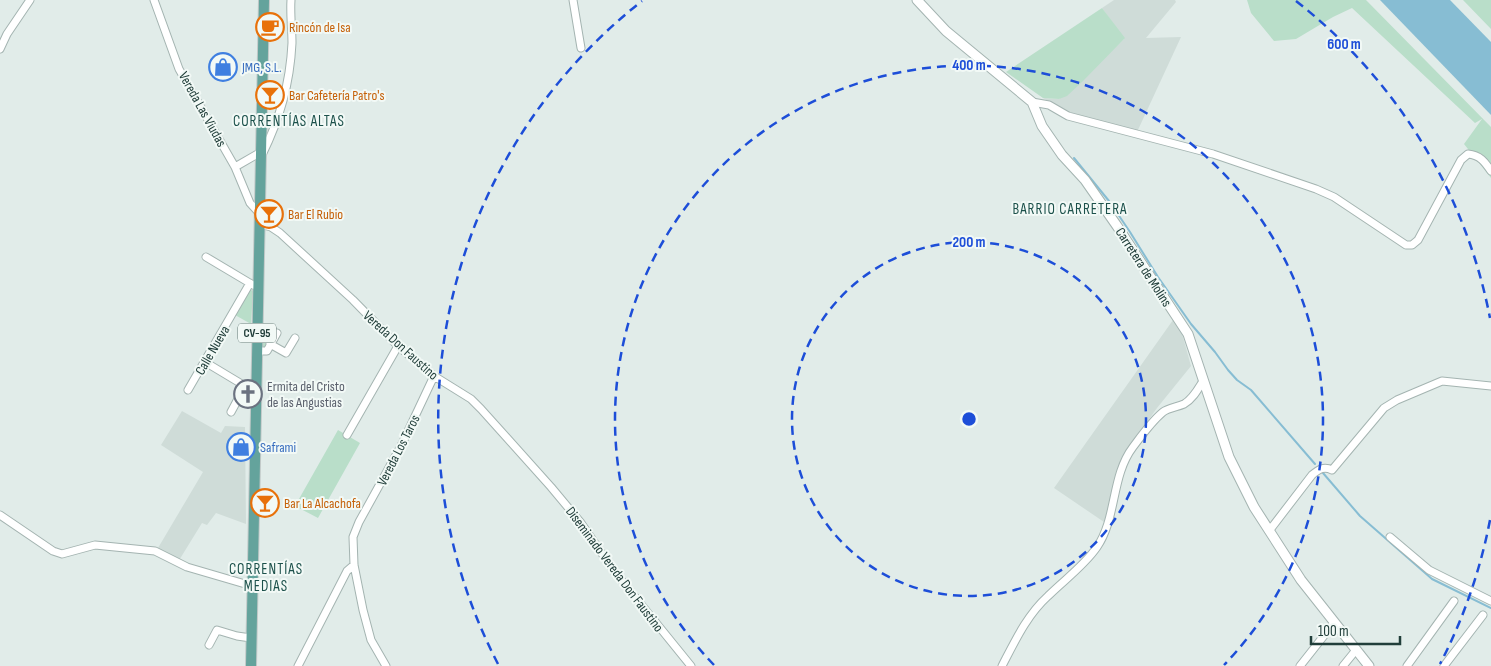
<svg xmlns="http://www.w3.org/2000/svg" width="1491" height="666" font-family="'Sofia Sans Condensed',sans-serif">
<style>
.built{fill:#cfdcd8}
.green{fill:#b9dec9}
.water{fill:#87bdd3}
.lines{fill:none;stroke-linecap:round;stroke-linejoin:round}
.stream{stroke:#87bdd3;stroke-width:2}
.minor-casing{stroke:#a4b4b1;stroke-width:9}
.tertiary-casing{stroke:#a4b4b1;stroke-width:11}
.primary-casing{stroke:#c1c9c8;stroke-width:12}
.minor{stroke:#fff;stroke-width:7}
.tertiary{stroke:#fff;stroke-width:9}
.primary{stroke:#64a39c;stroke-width:10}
.ring{fill:none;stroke:#1d4ed8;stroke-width:2.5;stroke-dasharray:9 6}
.labels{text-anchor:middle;stroke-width:4;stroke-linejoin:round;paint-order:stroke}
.shield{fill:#f2f9f6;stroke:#607672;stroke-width:1}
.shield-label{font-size:12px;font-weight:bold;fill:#213e3a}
.food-label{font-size:14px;fill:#c56008;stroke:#f2f9f6;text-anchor:start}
.shop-label{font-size:14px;fill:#366cbe;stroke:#f2f9f6;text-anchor:start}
.street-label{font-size:14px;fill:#213e3a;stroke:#f2f9f6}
.worship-label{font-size:14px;fill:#5b616d;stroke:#f2f9f6;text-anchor:start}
.neighbourhood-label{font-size:15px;letter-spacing:1px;fill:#1c514b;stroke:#f2f9f6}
.centre{fill:#1d4ed8;stroke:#f2f9f6;stroke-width:2.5}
.ring-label{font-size:15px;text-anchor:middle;font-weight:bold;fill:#1d4ed8;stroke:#f2f9f6;stroke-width:4;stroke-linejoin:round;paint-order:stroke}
</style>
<rect width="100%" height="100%" fill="#e1ece9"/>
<path class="built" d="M 1114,0 L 1175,0 L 1176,2 L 1146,38 L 1181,37 L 1137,132 L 1066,111 L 1043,98 L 1059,99 L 1124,39 L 1102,8 Z
M 1173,320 L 1181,330 L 1191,366 L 1157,408 L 1123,456 L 1104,522 L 1054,488 Z
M 182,411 L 221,433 L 225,426 L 245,427 L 246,524 L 216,513 L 207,525 L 202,523 L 178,562 L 158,548 L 203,472 L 161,445 Z"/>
<path class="green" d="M 1247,0 L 1366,0 L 1491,127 L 1491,178 L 1464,144 L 1482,119 L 1475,123 L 1352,8 L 1333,17 L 1296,39 L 1274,41 L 1251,13 Z
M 1463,0 L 1491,0 L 1491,29 Z
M 1102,8 L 1125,38 L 1083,81 L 1067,96 L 1059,99 L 1043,98 L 1006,72 Z
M 249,289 L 253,291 L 251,324 L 235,315 Z
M 263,331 L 276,331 L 267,347 L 262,347 Z
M 338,430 L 360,443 L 318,518 L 295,506 Z"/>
<path class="water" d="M 1380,0 L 1450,0 L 1491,42 L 1491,115 Z"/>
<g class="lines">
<path class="stream" d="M 1074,158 L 1109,201 L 1130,232 L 1158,277 L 1191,324 L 1215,352 L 1228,370 L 1237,380 L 1251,390 L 1315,464
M 1323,473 L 1360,516 L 1432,579 L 1491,608"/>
<defs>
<path id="minor" d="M 154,0 L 179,69 L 235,167 L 250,203 L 260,214
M 573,0 L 581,48
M 0,49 L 7,34 L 30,0
M 1032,102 L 1049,105 L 1068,116 L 1213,154 L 1316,189 L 1334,197 L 1406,245 L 1412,245 L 1418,240 L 1461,160 L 1468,154 C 1480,155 1485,162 1491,171
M 262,155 C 280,118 290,84 292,43 C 292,29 290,14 291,0
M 235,167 L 261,152
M 259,224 L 271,227 L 280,233 L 353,300 L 398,346 L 434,376 L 471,399 L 481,409 L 551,487 L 581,523 L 614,571 L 691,666
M 206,257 L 253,285
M 270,344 L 286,353 L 295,338
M 257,351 L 267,351 L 277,333
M 205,362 L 245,386 L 256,388
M 188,390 L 250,283
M 231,412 L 245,386
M 347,435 L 398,346
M 0,515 L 53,551 L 62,554 L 95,545 L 155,551 L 187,567 L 252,586
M 1269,531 L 1312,475 C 1319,469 1324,466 1332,470 L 1384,408 L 1397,400 L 1442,381 L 1491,386
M 1390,537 L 1429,570 L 1491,601
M 209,645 L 217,630 L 237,636 L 251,638
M 298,666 L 347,571 L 354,565
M 386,666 L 371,640 L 363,610 L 354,565 L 353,537 L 359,522 L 401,446 L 434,376
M 1002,666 C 1015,641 1027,615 1048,596 C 1064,580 1084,566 1097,547 C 1117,518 1111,476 1133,447 C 1142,435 1151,422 1163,412 C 1168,408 1177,407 1184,404 C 1193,399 1198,389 1203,381
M 1300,666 L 1334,623
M 1343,666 L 1356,650
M 1407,666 L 1454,601
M 1444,666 L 1483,615"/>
<path id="tertiary" d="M 917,0 L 946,31 L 1032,102 L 1042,126 L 1062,155 L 1085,180 L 1117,226 L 1188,334 L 1229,457 L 1254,507 L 1301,580 L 1369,666"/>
<path id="primary" d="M 251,666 L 264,0"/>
</defs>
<use href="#minor" class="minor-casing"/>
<use href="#tertiary" class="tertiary-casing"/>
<use href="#primary" class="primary-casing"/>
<use href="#minor" class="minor"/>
<use href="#tertiary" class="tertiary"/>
<use href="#primary" class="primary"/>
</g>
<g class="ring">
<circle cx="969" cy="419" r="177"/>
<path d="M714 665A354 354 0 1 1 1224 665"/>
<path d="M1490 520A531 531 0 0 1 1440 664M498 664A531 531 0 0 1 642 1M1296 1A531 531 0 0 1 1490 318"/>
</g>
<defs>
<symbol id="cafe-ring" viewBox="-11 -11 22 22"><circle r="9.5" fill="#f2f9f6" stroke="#e8710a" stroke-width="1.5"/><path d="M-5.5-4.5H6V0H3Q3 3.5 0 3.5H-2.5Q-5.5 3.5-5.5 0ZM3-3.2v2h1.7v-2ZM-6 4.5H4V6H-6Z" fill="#e8710a"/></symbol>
<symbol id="shop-ring" viewBox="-11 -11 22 22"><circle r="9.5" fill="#f2f9f6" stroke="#3f7fe0" stroke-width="1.5"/><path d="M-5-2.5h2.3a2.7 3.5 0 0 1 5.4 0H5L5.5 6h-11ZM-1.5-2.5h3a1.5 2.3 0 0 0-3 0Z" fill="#3f7fe0"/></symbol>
<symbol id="bar-ring" viewBox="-11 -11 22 22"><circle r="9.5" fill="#f2f9f6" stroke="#e8710a" stroke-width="1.5"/><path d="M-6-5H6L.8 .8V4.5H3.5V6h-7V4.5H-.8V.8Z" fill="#e8710a"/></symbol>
<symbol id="church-ring" viewBox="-11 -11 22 22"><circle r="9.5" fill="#f2f9f6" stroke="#6b7280" stroke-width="1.5"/><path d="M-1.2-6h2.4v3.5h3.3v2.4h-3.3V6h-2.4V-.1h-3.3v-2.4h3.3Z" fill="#6b7280"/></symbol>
</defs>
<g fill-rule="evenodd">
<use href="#cafe-ring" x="254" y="11" width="32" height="32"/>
<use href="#shop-ring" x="207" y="51" width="32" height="32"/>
<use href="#bar-ring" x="254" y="79" width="32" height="32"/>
<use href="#bar-ring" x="253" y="198" width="32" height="32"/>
<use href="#church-ring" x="232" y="378" width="32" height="32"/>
<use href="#shop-ring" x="225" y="431" width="32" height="32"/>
<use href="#bar-ring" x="249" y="487" width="32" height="32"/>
</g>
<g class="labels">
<rect class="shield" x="238" y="323.5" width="38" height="19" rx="4"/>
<g class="shield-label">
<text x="257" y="337">CV-95</text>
</g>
<g class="food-label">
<text x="289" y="32">Rincón de Isa</text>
<text x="289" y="100">Bar Cafetería Patro's</text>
<text x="288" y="219">Bar El Rubio</text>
<text x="284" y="508">Bar La Alcachofa</text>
</g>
<g class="shop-label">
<text x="242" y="72">JMG, S.L.</text>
<text x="260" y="452">Saframi</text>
</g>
<g class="street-label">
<text transform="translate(203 109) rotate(61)" y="5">Vereda Las Viudas</text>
<text transform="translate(1144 267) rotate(57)" y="5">Carretera de Molins</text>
<text transform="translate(401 345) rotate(42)" y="5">Vereda Don Faustino</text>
<text transform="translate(212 350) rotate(-60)" y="5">Calle Nueva</text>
<text transform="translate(398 450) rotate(-63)" y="5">Vereda Los Taros</text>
<text transform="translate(615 569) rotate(53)" y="5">Diseminado Vereda Don Faustino</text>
</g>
<g class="worship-label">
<text x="267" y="391">Ermita del Cristo<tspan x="267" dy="16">de las Angustias</tspan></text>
</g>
<g class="neighbourhood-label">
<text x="289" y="126">CORRENTÍAS ALTAS</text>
<text x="1070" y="214">BARRIO CARRETERA</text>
<text x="266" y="574">CORRENTÍAS<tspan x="266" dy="17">MEDIAS</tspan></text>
</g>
</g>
<circle cx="969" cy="419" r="8" class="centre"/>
<g class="ring-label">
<text x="1344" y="49">600 m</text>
<text x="969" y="70">400 m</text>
<text x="969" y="247">200 m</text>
</g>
<path d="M1311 636v8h89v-8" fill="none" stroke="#213e3a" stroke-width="2.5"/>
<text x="1318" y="636" font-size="15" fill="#213e3a" stroke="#f2f9f6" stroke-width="4" paint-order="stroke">100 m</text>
</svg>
